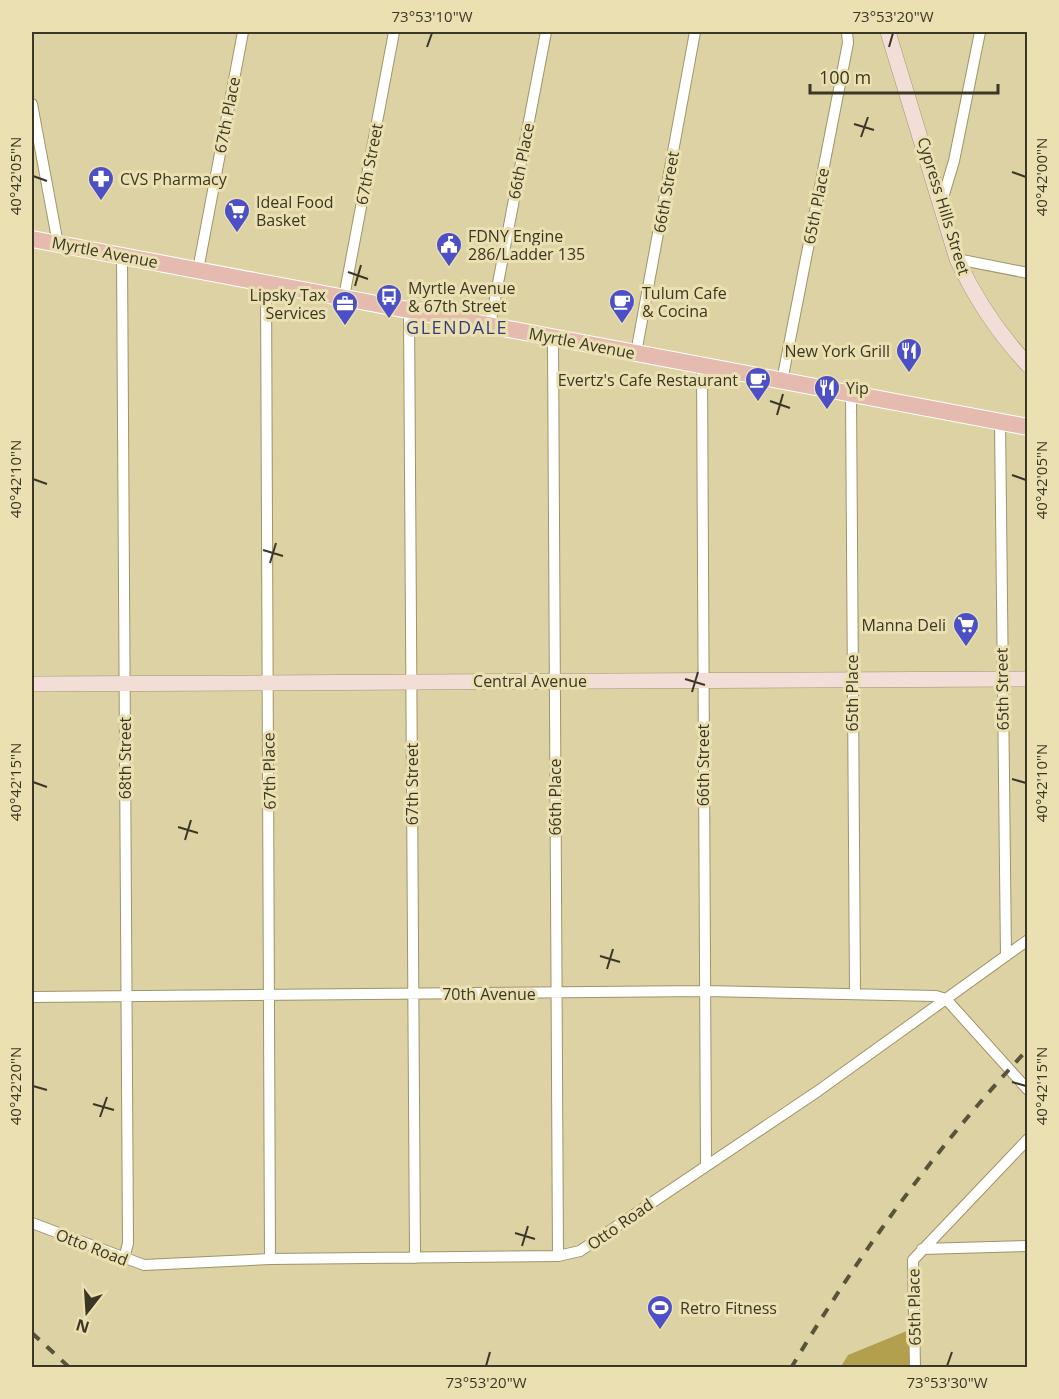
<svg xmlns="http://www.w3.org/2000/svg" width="1059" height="1399" font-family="'Open Sans',sans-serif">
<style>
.green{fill:#b3a04e}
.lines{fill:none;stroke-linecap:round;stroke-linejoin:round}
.street-casing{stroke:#9f9468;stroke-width:12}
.secondary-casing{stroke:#9f9468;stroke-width:16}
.primary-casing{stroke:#fff;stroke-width:18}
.street{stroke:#fff;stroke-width:10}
.secondary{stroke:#f2ddd7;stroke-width:15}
.primary{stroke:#e6bbaf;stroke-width:16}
.rail{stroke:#58533b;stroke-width:4;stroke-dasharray:10 10;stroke-linecap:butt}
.ticks{fill:none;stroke:#3b3724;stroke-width:2}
.labels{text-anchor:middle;stroke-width:6;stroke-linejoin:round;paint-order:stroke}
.street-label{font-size:16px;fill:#3b3724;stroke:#eae0b1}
.poi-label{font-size:16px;fill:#3b3724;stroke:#eae0b1;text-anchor:start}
.neighbourhood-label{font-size:18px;letter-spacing:1.5px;fill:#363c77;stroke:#eae0b1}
.neatline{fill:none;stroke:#3b3724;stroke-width:2}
.ticks-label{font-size:15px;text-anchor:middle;fill:#3b3724}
</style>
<rect width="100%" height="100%" fill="#ddd2a4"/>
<path class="green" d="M 914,1328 L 915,1367 L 840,1368 L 848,1355 Z"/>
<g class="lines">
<defs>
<path id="street" d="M 32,104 L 58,244
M 942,201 L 954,161 L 980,32
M 122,256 L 128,1243 L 124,1259
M 957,259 L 1028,273
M 198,270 L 243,32
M 266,283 L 270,1259
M 344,297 L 394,32
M 409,311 L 415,1258
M 490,325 L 546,32
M 553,338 L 558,1256
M 636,353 L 695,32
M 702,366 L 706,1164
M 782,381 L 848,43 L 847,32
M 851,393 L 855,993
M 1000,422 L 1006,956
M 32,997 L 705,991 L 936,996 L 946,999 L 1028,1090
M 32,1223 L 144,1265 L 270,1259 L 558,1256 L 580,1251 L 818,1091 L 1028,940
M 922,1249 L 1028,1246
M 915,1368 L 913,1260 L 1028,1139"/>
<path id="secondary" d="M 888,32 L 957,259 C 975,298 998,333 1028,365
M 32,684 L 1028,679"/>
<path id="primary" d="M 32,239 L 1028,427"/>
</defs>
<use href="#street" class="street-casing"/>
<use href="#secondary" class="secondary-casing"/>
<use href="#primary" class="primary-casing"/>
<use href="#street" class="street"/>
<use href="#secondary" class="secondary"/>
<use href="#primary" class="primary"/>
<path class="rail" d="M 32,1333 L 70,1368
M 791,1368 C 859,1254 937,1146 1028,1049"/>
</g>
<path class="ticks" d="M 427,47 L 432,33M 889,47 L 893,33M 854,124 L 874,130M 861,137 L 868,117M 1012,172 L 1026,177M 33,176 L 47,181M 348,272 L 368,279M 355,286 L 361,265M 770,401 L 790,408M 777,415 L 783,394M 1012,475 L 1026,480M 33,479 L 47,484M 263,550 L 283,556M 270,563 L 276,543M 685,679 L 705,685M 692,692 L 698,672M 1012,779 L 1026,783M 33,782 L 47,787M 178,827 L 198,833M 185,840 L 191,820M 600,956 L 620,962M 607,969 L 613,949M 1012,1082 L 1026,1086M 33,1086 L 47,1090M 93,1104 L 114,1110M 100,1117 L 107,1097M 515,1233 L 535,1239M 522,1246 L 528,1226M 486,1366 L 490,1352M 947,1366 L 952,1352"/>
<defs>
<symbol id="pharmacy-pin" viewBox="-11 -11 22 30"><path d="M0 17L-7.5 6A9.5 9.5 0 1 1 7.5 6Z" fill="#4c4fc5" stroke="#eae0b1"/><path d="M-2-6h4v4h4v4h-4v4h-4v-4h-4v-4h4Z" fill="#fff"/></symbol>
<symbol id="supermarket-pin" viewBox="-11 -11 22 30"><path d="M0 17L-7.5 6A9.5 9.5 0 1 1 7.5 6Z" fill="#4c4fc5" stroke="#eae0b1"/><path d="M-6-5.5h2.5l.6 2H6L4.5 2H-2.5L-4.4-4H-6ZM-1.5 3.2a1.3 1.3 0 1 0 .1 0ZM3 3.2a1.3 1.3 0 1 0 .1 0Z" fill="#fff"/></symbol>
<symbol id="civic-pin" viewBox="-11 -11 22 30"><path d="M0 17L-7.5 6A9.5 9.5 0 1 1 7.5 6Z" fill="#4c4fc5" stroke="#eae0b1"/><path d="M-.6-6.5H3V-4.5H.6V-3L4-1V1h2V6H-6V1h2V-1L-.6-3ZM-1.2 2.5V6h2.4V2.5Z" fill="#fff"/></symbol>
<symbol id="bus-pin" viewBox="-11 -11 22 30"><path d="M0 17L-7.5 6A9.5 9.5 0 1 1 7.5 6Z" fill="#4c4fc5" stroke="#eae0b1"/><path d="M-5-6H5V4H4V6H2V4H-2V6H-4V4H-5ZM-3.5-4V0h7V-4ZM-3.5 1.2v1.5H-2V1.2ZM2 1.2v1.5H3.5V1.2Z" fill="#fff"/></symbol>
<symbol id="cafe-pin" viewBox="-11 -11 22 30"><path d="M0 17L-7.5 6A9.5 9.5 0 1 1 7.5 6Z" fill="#4c4fc5" stroke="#eae0b1"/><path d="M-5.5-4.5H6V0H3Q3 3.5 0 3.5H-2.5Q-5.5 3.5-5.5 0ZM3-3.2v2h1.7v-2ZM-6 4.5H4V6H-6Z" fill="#fff"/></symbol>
<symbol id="office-pin" viewBox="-11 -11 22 30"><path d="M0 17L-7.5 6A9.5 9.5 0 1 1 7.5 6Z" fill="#4c4fc5" stroke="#eae0b1"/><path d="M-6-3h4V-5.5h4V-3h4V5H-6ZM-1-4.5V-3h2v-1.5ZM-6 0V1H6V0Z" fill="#fff"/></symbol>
<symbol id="restaurant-pin" viewBox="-11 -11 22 30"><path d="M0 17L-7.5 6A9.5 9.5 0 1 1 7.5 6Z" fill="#4c4fc5" stroke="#eae0b1"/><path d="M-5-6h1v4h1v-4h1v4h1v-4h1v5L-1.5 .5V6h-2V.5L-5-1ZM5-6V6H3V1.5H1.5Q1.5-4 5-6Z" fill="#fff"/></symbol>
<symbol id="stadium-pin" viewBox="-11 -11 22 30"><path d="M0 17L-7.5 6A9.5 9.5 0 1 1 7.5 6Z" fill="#4c4fc5" stroke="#eae0b1"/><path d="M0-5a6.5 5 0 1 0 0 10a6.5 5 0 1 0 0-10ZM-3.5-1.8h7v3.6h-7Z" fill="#fff"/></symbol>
</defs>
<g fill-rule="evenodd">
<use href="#pharmacy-pin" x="86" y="164" width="30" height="40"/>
<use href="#supermarket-pin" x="222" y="196" width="30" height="40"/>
<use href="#civic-pin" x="434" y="230" width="30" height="40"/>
<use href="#bus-pin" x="374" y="282" width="30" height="40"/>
<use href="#cafe-pin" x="607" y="287" width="30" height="40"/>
<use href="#office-pin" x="330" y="289" width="30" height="40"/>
<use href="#restaurant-pin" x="894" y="336" width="30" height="40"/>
<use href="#cafe-pin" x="743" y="365" width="30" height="40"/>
<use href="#restaurant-pin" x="812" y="373" width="30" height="40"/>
<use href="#supermarket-pin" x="951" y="610" width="30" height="40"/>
<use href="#stadium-pin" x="645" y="1293" width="30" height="40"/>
</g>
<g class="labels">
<g class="street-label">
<text transform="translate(227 115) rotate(-79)" y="6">67th Place</text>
<text transform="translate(521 161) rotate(-79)" y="6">66th Place</text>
<text transform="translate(369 164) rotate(-79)" y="6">67th Street</text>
<text transform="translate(666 192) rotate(-80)" y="6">66th Street</text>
<text transform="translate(816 206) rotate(-79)" y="6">65th Place</text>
<text transform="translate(944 206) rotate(73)" y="6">Cypress Hills Street</text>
<text transform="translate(105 252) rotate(11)" y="6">Myrtle Avenue</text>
<text transform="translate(582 343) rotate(11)" y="6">Myrtle Avenue</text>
<text x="530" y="687">Central Avenue</text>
<text transform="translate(1002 689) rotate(-91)" y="6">65th Street</text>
<text transform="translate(852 693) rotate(-90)" y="6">65th Place</text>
<text transform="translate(125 758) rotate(-90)" y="6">68th Street</text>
<text transform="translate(703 765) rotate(-90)" y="6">66th Street</text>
<text transform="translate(269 771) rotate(-91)" y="6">67th Place</text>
<text transform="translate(412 784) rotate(-90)" y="6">67th Street</text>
<text transform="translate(555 797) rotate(-90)" y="6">66th Place</text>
<text x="489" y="1000">70th Avenue</text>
<text transform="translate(620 1224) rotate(-35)" y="6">Otto Road</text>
<text transform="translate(92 1247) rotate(21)" y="6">Otto Road</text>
<text transform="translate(914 1307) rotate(-91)" y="6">65th Place</text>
</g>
<g class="poi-label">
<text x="120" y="185">CVS Pharmacy</text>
<text x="256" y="208">Ideal Food<tspan x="256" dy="18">Basket</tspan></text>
<text x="468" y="242">FDNY Engine<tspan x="468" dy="18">286/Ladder 135</tspan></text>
<text x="408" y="294">Myrtle Avenue<tspan x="408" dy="18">&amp; 67th Street</tspan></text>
<text x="642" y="299">Tulum Cafe<tspan x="642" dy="18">&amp; Cocina</tspan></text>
<text x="326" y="301" text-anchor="end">Lipsky Tax<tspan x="326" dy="18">Services</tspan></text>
<text x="890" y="357" text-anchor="end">New York Grill</text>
<text x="738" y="386" text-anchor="end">Evertz's Cafe Restaurant</text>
<text x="846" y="394">Yip</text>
<text x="946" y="631" text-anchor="end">Manna Deli</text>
<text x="680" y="1314">Retro Fitness</text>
</g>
<g class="neighbourhood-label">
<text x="457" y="334">GLENDALE</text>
</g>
</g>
<rect width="1059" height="1399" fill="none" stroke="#eae0b1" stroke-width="66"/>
<g transform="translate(87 1312) rotate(197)" stroke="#eae0b1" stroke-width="4.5" paint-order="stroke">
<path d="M0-4.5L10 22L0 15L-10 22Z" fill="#3b3724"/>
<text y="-9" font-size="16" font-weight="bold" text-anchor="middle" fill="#3b3724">N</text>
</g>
<path d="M810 84v9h188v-9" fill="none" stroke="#3b3724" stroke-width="3"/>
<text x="819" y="84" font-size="18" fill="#3b3724" stroke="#eae0b1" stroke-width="4.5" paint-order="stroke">100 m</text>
<rect x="33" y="33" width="993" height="1333" class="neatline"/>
<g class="ticks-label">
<text x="432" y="22">73°53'10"W</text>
<text x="893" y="22">73°53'20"W</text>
<text transform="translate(16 176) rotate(-90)" y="5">40°42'05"N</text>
<text transform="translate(1042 177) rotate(-90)" y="5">40°42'00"N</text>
<text transform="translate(16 479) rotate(-90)" y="5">40°42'10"N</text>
<text transform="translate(1042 480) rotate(-90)" y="5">40°42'05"N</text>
<text transform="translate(16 782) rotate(-90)" y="5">40°42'15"N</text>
<text transform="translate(1042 783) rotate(-90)" y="5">40°42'10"N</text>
<text transform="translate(16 1086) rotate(-90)" y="5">40°42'20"N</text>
<text transform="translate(1042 1086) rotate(-90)" y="5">40°42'15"N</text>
<text x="486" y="1388">73°53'20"W</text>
<text x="947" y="1388">73°53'30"W</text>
</g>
</svg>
